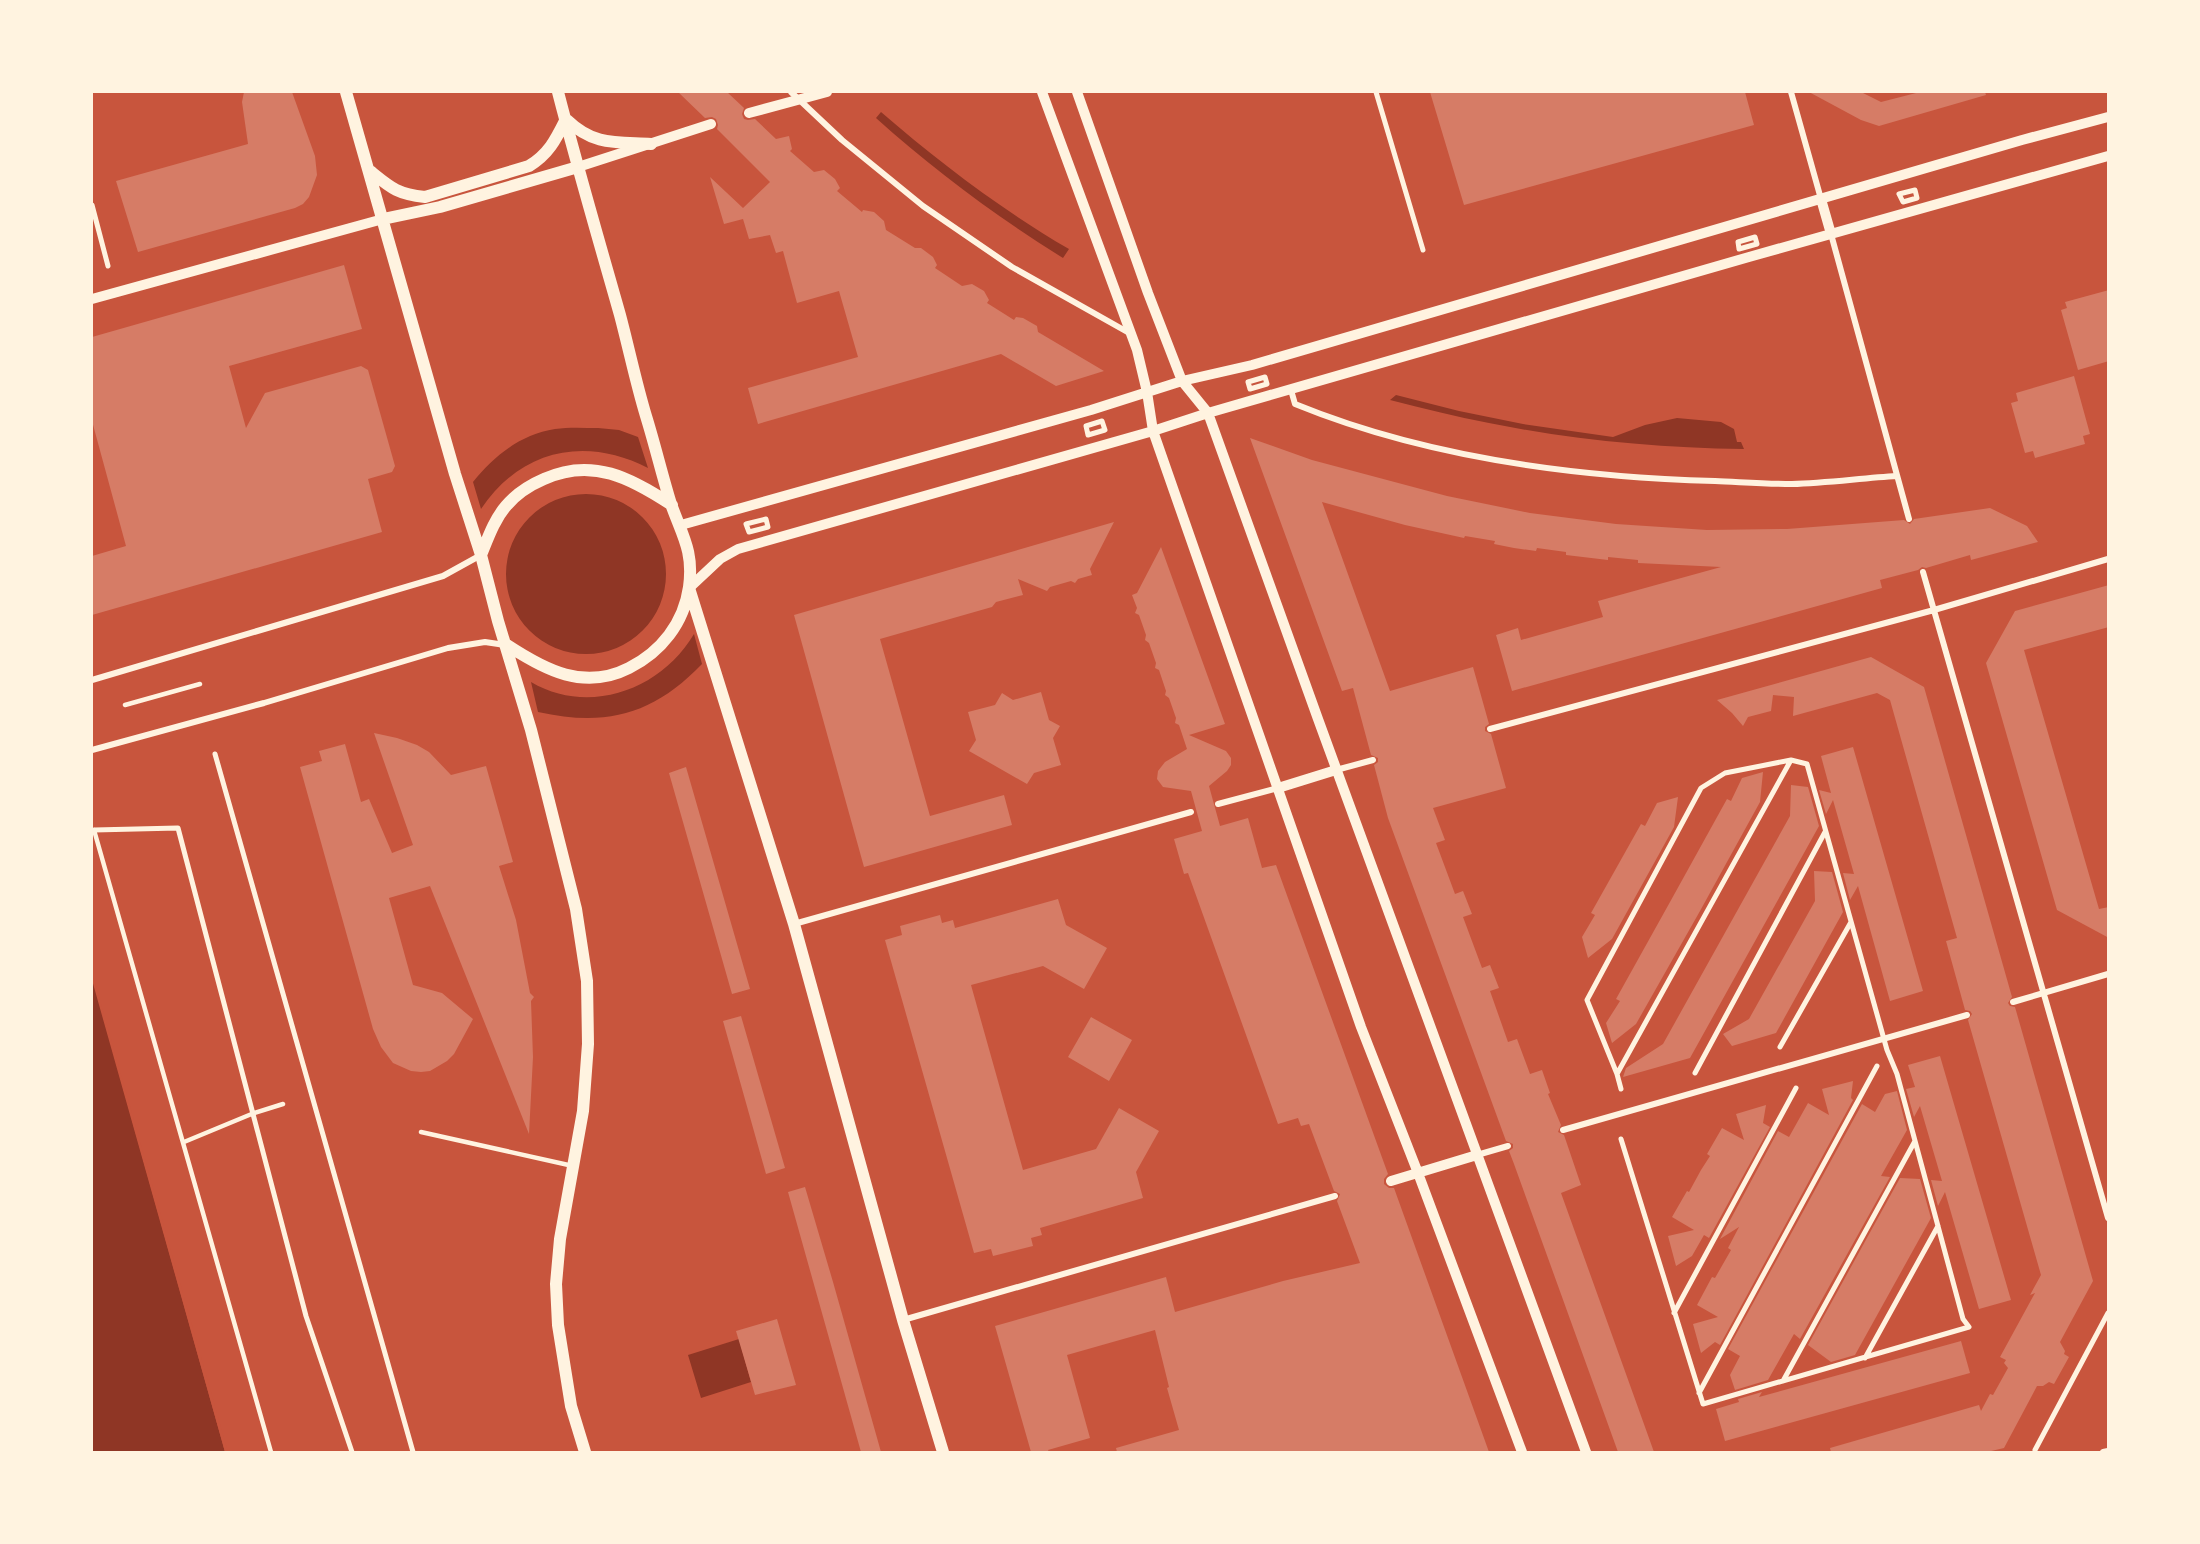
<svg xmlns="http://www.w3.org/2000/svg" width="2200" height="1544" font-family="'Open Sans',sans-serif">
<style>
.water{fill:#8f3625}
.pier{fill:#c8553d}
.building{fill:#d67c66}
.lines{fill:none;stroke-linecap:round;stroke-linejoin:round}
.service{stroke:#fff3e0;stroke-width:4.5}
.pedestrian{stroke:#fff3e0;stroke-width:5}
.minor{stroke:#fff3e0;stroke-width:6}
.tertiary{stroke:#fff3e0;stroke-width:10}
.secondary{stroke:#fff3e0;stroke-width:12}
</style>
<rect width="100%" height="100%" fill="#c8553d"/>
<path class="water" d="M 881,112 C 940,163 1002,210 1069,249 L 1063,258 C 997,217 934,170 876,118 Z
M 1396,395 L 1459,411 L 1523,424 L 1613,437 L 1645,425 L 1677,418 L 1721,422 L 1734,429 L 1737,442 L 1741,442 L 1744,449 C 1658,448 1573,440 1489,423 C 1456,417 1423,408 1390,400 Z
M 598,428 L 619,430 L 638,437 L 648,468 C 586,436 521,449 481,509 L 473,482 C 494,456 521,434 555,429 C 569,427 584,428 598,428 Z
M506 574a80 80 0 1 1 160 0a80 80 0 1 1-160 0Z
M 694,634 L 702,664 C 653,715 606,727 538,712 L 531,682 C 589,716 661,690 694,634 Z
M 92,980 L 225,1452 L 92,1452 Z
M 739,1339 L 751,1382 L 701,1398 L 688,1355 Z"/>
<path class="pier" d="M 92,977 L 94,979 L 228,1452 L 225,1452 Z"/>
<path class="building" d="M 244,92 L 292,92 L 315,156 L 317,175 L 309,197 L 303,204 L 295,208 L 138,252 L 116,181 L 248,144 L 242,102 Z
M 678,92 L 727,92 L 744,108 L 742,114 L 744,119 L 748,120 L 755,119 L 776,139 L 789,136 L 792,149 L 790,151 L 814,172 L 824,170 L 835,179 L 840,188 L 837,191 L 862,212 L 863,210 L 874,212 L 884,221 L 886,230 L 915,248 L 921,248 L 933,257 L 937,265 L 935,268 L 962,286 L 972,284 L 984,291 L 989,300 L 987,303 L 1014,320 L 1016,317 L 1023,318 L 1037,326 L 1038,332 L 1104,371 L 1056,386 L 1001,354 L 758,424 L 748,388 L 858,357 L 839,291 L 797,303 L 783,251 L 776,253 L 770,235 L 749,239 L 743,219 L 724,224 L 710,177 L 743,208 L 770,182 L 717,129 L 718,125 L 716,119 L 712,117 L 705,118 Z
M 1430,92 L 1745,92 L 1754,125 L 1464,205 Z
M 1809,92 L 1861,92 L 1881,102 L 1920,92 L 1985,92 L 1986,95 L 1879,126 L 1861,120 Z
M 344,265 L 362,329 L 229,366 L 246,428 L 265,393 L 361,366 L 368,370 L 395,466 L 392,472 L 368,479 L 382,532 L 92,615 L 92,556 L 126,546 L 92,421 L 92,337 Z
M 2109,290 L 2109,361 L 2078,370 L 2061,310 L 2067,308 L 2065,302 Z
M 2074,376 L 2090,434 L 2083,436 L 2085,444 L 2035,458 L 2033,451 L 2025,453 L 2011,403 L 2018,401 L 2016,393 Z
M 1250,438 L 1312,460 L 1447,496 L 1530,513 L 1616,524 L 1707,530 L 1787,529 L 1904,520 L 1910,524 L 1914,519 L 1990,508 L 2027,526 L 2038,542 L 1971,560 L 1970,555 L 1926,568 L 1922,567 L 1918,570 L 1880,580 L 1882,588 L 1512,691 L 1496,635 L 1518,628 L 1521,640 L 1603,617 L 1598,601 L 1721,567 L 1638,563 L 1638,560 L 1608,557 L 1608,560 L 1566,555 L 1566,552 L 1537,548 L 1536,551 L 1514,548 L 1494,544 L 1495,541 L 1465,536 L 1464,538 L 1405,525 L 1322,502 L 1390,691 L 1473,667 L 1489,724 L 1485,727 L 1485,731 L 1491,734 L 1506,788 L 1433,808 L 1445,840 L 1436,843 L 1455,894 L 1463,891 L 1472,914 L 1463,917 L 1482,968 L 1490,965 L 1499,988 L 1490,991 L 1508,1042 L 1517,1039 L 1530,1074 L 1542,1070 L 1550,1093 L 1548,1094 L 1561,1125 L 1558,1132 L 1564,1135 L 1581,1185 L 1561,1193 L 1654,1452 L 1618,1452 L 1514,1164 L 1509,1151 L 1513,1148 L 1513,1144 L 1506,1141 L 1388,818 L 1374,765 L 1378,762 L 1378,758 L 1371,755 L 1353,688 L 1342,691 Z
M 1114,522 L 1090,569 L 1092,575 L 1078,579 L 1075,583 L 1071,581 L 1050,587 L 1047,591 L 1018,579 L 1023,595 L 996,602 L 992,607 L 880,639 L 930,816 L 1004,795 L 1012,825 L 864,867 L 794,615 Z
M 1161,547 L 1225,724 L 1189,735 L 1226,751 L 1231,758 L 1231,765 L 1227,771 L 1209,786 L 1220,826 L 1248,818 L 1262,868 L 1276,865 L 1388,1174 L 1384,1179 L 1384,1184 L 1389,1188 L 1394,1188 L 1489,1452 L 1117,1452 L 1116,1448 L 1179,1430 L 1167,1388 L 1169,1387 L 1155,1330 L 1067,1355 L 1090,1438 L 1048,1450 L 1049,1452 L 1031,1452 L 995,1326 L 1166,1277 L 1175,1312 L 1283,1281 L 1360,1263 L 1337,1201 L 1340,1194 L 1334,1191 L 1309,1124 L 1301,1126 L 1298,1118 L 1278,1124 L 1188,873 L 1184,874 L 1174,839 L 1202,831 L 1191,791 L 1163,787 L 1157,779 L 1158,771 L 1165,762 L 1187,749 L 1179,725 L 1175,723 L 1176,718 L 1169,698 L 1165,695 L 1166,691 L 1159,670 L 1155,668 L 1156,663 L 1149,643 L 1145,640 L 1146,635 L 1139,615 L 1135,613 L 1137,608 L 1132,595 L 1137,593 Z
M 2109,585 L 2109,627 L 2024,650 L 2099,909 L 2109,907 L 2109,938 L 2057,910 L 1986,663 L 2015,611 Z
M 1871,657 L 1924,687 L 2012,997 L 2008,1003 L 2010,1006 L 2015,1007 L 2093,1281 L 2060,1342 L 2065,1351 L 2064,1354 L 2069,1357 L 2054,1384 L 2049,1382 L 2043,1386 L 2037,1386 L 2004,1448 L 1987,1452 L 1831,1452 L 1830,1448 L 1979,1405 L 1981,1411 L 1990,1394 L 1993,1395 L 2008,1368 L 2004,1363 L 2006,1360 L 2000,1357 L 2035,1293 L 2030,1295 L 2041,1275 L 1968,1020 L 1972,1014 L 1970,1011 L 1965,1010 L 1946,941 L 1957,938 L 1890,700 L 1877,693 L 1793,716 L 1794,697 L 1773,695 L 1771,711 L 1748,717 L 1743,726 L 1732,713 L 1717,700 Z
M 1041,692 L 1049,720 L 1060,726 L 1053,738 L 1061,765 L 1034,773 L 1027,784 L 969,751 L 976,740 L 968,712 L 995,705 L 1002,693 L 1013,700 Z
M 374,733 L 397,738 L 417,745 L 429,752 L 451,775 L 486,766 L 513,862 L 499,866 L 516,920 L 530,993 L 534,997 L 531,1001 L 533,1057 L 529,1134 L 430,886 L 389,898 L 413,985 L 442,993 L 473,1019 L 454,1054 L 447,1061 L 430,1071 L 421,1072 L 411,1071 L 393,1063 L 381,1047 L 373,1029 L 300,767 L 322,761 L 319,751 L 345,744 L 361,802 L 369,799 L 392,853 L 413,845 Z
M 1853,747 L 1923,991 L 1890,1001 L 1858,886 L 1850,900 L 1843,873 L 1854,874 L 1833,800 L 1826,814 L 1819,790 L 1831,793 L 1821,756 Z
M 686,767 L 750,989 L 732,994 L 669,773 Z
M 1763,772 L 1760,802 L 1700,911 L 1636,1024 L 1612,1043 L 1606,1023 L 1620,1001 L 1616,999 L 1670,902 L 1727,799 L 1731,801 L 1742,778 Z
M 1791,785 L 1808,787 L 1819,826 L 1690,1058 L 1623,1077 L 1626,1068 L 1663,1044 L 1790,816 Z
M 1678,797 L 1674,827 L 1612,939 L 1588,958 L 1582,937 L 1595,915 L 1591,913 L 1618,865 L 1641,824 L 1645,826 L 1657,803 Z
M 1814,871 L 1832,872 L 1843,912 L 1776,1033 L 1732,1046 L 1723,1034 L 1749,1019 L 1815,901 Z
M 1058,899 L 1066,925 L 1107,948 L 1084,989 L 1043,966 L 971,985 L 1023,1170 L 1096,1149 L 1119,1108 L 1159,1131 L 1136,1172 L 1143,1198 L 1040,1228 L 1042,1235 L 1031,1238 L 1033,1246 L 993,1256 L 991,1249 L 974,1253 L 885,940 L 902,935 L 900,926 L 940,915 L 942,923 L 953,920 L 955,928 Z
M 741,1016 L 785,1168 L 766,1174 L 723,1021 Z
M 1091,1017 L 1132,1040 L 1109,1081 L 1068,1057 Z
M 1940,1056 L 2011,1300 L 1979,1309 L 1945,1192 L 1938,1206 L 1931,1180 L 1942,1181 L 1920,1106 L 1914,1117 L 1906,1089 L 1915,1087 L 1908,1065 Z
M 1853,1081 L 1851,1098 L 1853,1100 L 1720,1345 L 1715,1342 L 1701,1353 L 1693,1324 L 1718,1317 L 1697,1305 L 1712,1277 L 1715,1278 L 1731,1250 L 1728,1248 L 1739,1227 L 1720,1239 L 1778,1131 L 1789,1137 L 1808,1103 L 1829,1115 L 1822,1089 Z
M 1897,1091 L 1907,1130 L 1881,1176 L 1890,1177 L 1800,1339 L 1794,1334 L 1768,1380 L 1735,1390 L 1730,1375 L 1740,1356 L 1728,1349 L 1862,1104 L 1875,1112 L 1885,1094 Z
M 1766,1105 L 1763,1123 L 1770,1127 L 1709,1238 L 1704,1235 L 1692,1256 L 1676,1266 L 1668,1236 L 1694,1230 L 1672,1217 L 1687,1191 L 1689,1192 L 1701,1170 L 1710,1156 L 1707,1154 L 1722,1128 L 1744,1140 L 1736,1114 Z
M 1900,1178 L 1920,1179 L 1931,1218 L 1855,1355 L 1831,1362 L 1808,1345 Z
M 805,1187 L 833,1282 L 881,1452 L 861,1452 L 788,1192 Z
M 777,1319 L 796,1385 L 755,1395 L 736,1331 Z
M 1961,1341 L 1970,1373 L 1725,1441 L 1716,1409 L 1739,1402 L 1738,1399 L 1762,1392 L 1759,1397 Z"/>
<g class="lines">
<path class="service" d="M 125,705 L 200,684
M 92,831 L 94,830 L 271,1452
M 421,1132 L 573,1166
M 184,1142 L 254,1113 L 283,1104"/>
<path class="pedestrian" d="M 1376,92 L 1423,250
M 1915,190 L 1917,198 L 1903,202 L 1899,194 Z
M 92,205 L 108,266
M 1755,237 L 1757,244 L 1739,249 L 1738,242 Z
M 1265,377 L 1267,384 L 1250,389 L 1248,382 Z
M 1102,421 L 1105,430 L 1088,435 L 1086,426 Z
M 766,519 L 768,527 L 749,532 L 746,524 Z
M 215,754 L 413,1452
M 94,830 L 178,828 L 306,1316 L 352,1452
M 1780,1047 L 1851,922
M 1695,1073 L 1825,832
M 1617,1074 L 1587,1000 L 1701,788 L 1725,773 L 1791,760
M 1621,1089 L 1617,1074 L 1791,760 L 1807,764 L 1887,1050 L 1897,1074 L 1963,1319 L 1969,1327 L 1703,1404 L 1621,1139
M 1674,1313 L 1796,1088
M 1865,1358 L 1938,1226
M 1783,1381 L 1915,1141
M 1699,1393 L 1877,1066
M 2035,1450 L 2108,1313"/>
<path class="minor" d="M 791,92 L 842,140 L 923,206 L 1012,267 L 1131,334
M 1791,92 L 1821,199
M 1831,234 L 1909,519
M 1291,390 L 1295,404 C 1427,458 1573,477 1715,481 C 1740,482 1766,484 1792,484 C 1827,483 1862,478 1897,476
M 1923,572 L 2108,1218
M 92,680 L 443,576 L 481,555
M 1490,729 L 1934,610 L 2108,559
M 92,750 L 264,703 L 448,648 L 485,642 L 505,645
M 1336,770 L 1373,760
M 1218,804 L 1278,788
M 794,924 L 1191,812
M 2013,1002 L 2108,974
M 1563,1130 L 1967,1015
M 1477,1155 L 1508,1146
M 903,1320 L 1335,1196
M 2103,1452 L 2108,1451"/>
<path class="tertiary" d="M 1042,92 L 1137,350 L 1147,392 L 1153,431 L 1361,1027 L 1418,1173 L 1522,1452
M 1077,92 L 1148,293 L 1182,381 L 1208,413 L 1318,719 L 1586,1452
M 749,113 L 827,92
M 578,167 L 711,124
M 1821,199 L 1831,234
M 92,299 L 383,219
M 681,525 L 1091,410 L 1182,381 L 1252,365 L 2022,140 L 2108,117
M 689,588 L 720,559 L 738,549 L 1153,431 L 1208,413 L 1749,257 L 2108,156
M 1278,788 L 1336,770
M 1391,1181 L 1477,1155"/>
<path class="secondary" d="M 346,92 L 455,474 L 481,555 L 498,621 L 531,730 L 576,909 L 587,981 L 588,1044 L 583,1111 L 560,1239 L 556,1284 L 558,1325 L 571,1406 L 585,1452
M 567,120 C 594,146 616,142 651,144
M 370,171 C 391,188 397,194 425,197 L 529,166 C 549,154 556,139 566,119
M 383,219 L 440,207 L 578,167
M 481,555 C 488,538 494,520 506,506 C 516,494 530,485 544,479 C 592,457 631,478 672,505
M 689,588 L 794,924 L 903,1320 L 943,1452
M 507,645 C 545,670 584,691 629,668 C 661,652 684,623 689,587 C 694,551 682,535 671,504 C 662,475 655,445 646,416 C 636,383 629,349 620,315 C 599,241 577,166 558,92"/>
</g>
<rect width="2200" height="1544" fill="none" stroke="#fff3e0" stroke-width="186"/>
</svg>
